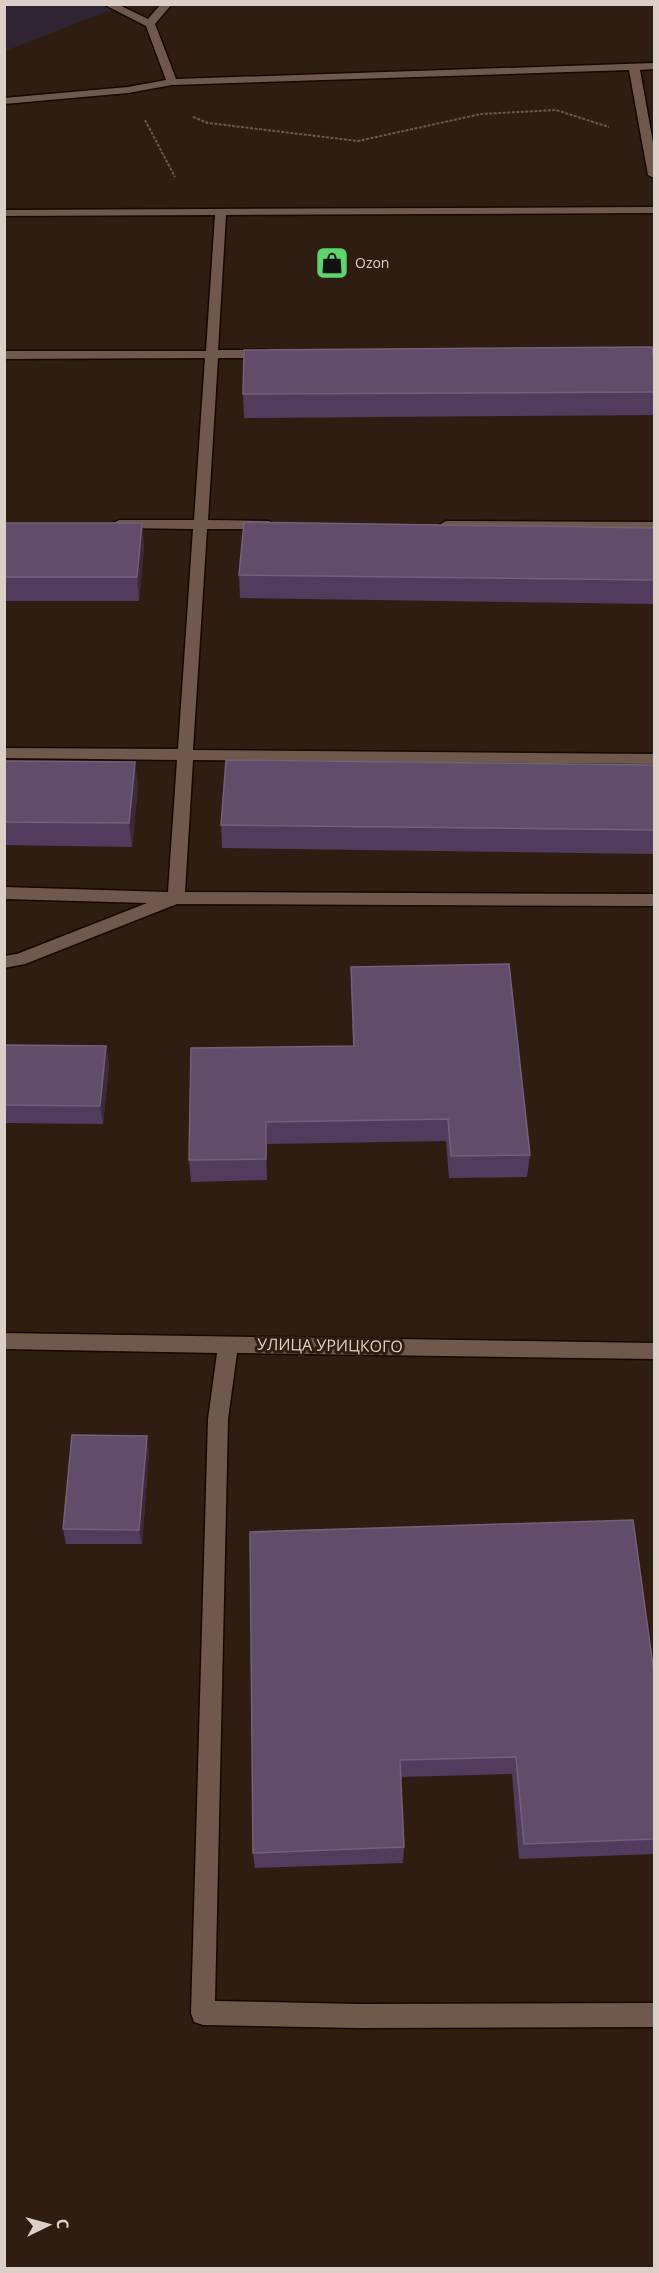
<svg xmlns="http://www.w3.org/2000/svg" width="659" height="2273" font-family="'Open Sans',sans-serif">
<style>
.industrial{fill:#2f2432}
.lines{fill:none;stroke-linecap:round;stroke-linejoin:round}
.minor-casing{stroke:#160701;stroke-width:3}
.path{stroke:#6a594f;stroke-width:2;stroke-dasharray:3 1.5;stroke-linecap:butt}
.minor{fill:#6e594c;fill-rule:evenodd}
.wall{fill:#523c5e}
.shaded-wall{fill:#3e293a}
.building{fill:#614c69;stroke:#746078;stroke-width:1.5}
.labels{text-anchor:middle;stroke-width:6;stroke-linejoin:round;paint-order:stroke}
.far-poi-label{font-size:14px;fill:#dccfc8;stroke:#2f1d11;text-anchor:start}
.street-label{font-size:16px;fill:#dccfc8;stroke:#2f1d11}
</style>
<rect width="100%" height="100%" fill="#2f1d11"/>
<path class="industrial" d="M 5,5 L 124,5 L 5,51 Z"/>
<g class="lines">
<defs>
<path id="minor" d="M 103,4 L 117,4 L 148,19 L 161,4 L 172,4 L 155,24 L 176,79 L 654,63 L 654,69 L 640,70 L 654,148 L 654,178 L 648,175 L 629,70 L 172,85 L 128,93 L 4,104 L 4,98 L 128,87 L 166,80 L 146,26 Z
M 654,207 L 654,213 L 226,215 L 218,350 L 269,350 L 275,354 L 269,358 L 218,358 L 208,520 L 269,521 L 276,525 L 269,529 L 207,529 L 193,750 L 654,754 L 654,764 L 193,760 L 185,892 L 654,894 L 654,906 L 177,904 L 25,964 L 4,968 L 4,956 L 17,954 L 147,903 L 4,899 L 4,887 L 168,892 L 177,760 L 4,758 L 4,748 L 178,749 L 193,529 L 119,528 L 112,524 L 119,520 L 194,520 L 205,358 L 4,359 L 4,351 L 206,351 L 215,215 L 4,216 L 4,210 Z
M 446,521 L 654,522 L 654,530 L 441,528 L 439,525 Z
M 4,1333 L 654,1343 L 654,1359 L 237,1353 L 228,1419 L 215,2001 L 358,2004 L 654,2003 L 654,2027 L 358,2028 L 203,2025 L 194,2022 L 191,2013 L 208,1419 L 217,1353 L 4,1349 Z"/>
</defs>
<use href="#minor" class="minor-casing"/>
<path class="path" d="M 193,117 L 208,123 L 358,141 L 481,114 L 556,110 L 609,127
M 145,120 L 175,177"/>
<use href="#minor" class="minor"/>
</g>
<path class="wall" d="M 654,362 L 654,415 L 244,418 L 243,394 Z
M 4,523 L 142,523 L 144,547 L 139,601 L 4,601 Z
M 654,528 L 654,604 L 240,598 L 239,575 Z
M 4,761 L 138,785 L 132,847 L 4,845 Z
M 654,765 L 654,854 L 222,848 L 221,825 Z
M 351,967 L 530,1155 L 527,1177 L 449,1178 L 446,1141 L 267,1144 L 267,1180 L 191,1182 L 189,1160 L 353,1046 Z
M 4,1045 L 106,1046 L 109,1064 L 103,1124 L 4,1123 Z
M 149,1451 L 142,1544 L 66,1544 L 63,1529 Z
M 250,1532 L 654,1673 L 654,1854 L 519,1859 L 512,1774 L 400,1777 L 404,1847 L 403,1863 L 255,1868 L 253,1853 Z"/>
<path class="shaded-wall" d="M 142,523 L 144,547 L 139,601 L 137,577 Z
M 135,762 L 138,785 L 132,847 L 129,823 Z
M 106,1046 L 109,1064 L 103,1124 L 100,1106 Z
M 266,1122 L 267,1144 L 267,1180 L 266,1159 Z
M 147,1436 L 149,1451 L 142,1544 L 139,1530 Z"/>
<path class="building" d="M 652,347 L 654,362 L 654,392 L 243,394 L 244,350 Z
M 244,522 L 654,528 L 654,580 L 239,575 Z
M 4,523 L 142,523 L 137,577 L 4,577 Z
M 226,760 L 654,765 L 654,830 L 221,825 Z
M 4,761 L 135,762 L 129,823 L 4,822 Z
M 509,964 L 530,1155 L 451,1156 L 448,1119 L 266,1122 L 266,1159 L 189,1160 L 191,1048 L 354,1046 L 351,967 Z
M 4,1045 L 106,1046 L 100,1106 L 4,1105 Z
M 72,1435 L 147,1436 L 139,1530 L 63,1529 Z
M 633,1520 L 654,1673 L 654,1839 L 524,1844 L 516,1757 L 400,1760 L 404,1847 L 253,1853 L 250,1532 Z"/>
<defs>
<symbol id="shop-square" viewBox="-11 -11 22 22"><rect x="-9" y="-9" width="18" height="18" rx="4" fill="#5dd56d" stroke="#2f1d11"/><path d="M-5-2.5h2.3a2.7 3.5 0 0 1 5.4 0H5L5.5 6h-11ZM-1.5-2.5h3a1.5 2.3 0 0 0-3 0Z" fill="#111"/></symbol>
</defs>
<g fill-rule="evenodd">
<use href="#shop-square" x="313" y="244" width="38" height="38"/>
</g>
<g class="labels">
<g class="far-poi-label">
<text x="355" y="268">Ozon</text>
</g>
<g class="street-label">
<text transform="translate(330 1345) rotate(1)" y="6">УЛИЦА УРИЦКОГО</text>
</g>
</g>
<rect width="659" height="2273" fill="none" stroke="#dccfc8" stroke-width="12"/>
<g transform="translate(48 2225) rotate(85)" stroke="#2f1d11" stroke-width="4.5" paint-order="stroke">
<path d="M0-4.5L10 22L0 15L-10 22Z" fill="#dccfc8"/>
<text y="-9" font-size="16" font-weight="bold" text-anchor="middle" fill="#dccfc8">С</text>
</g>
</svg>
